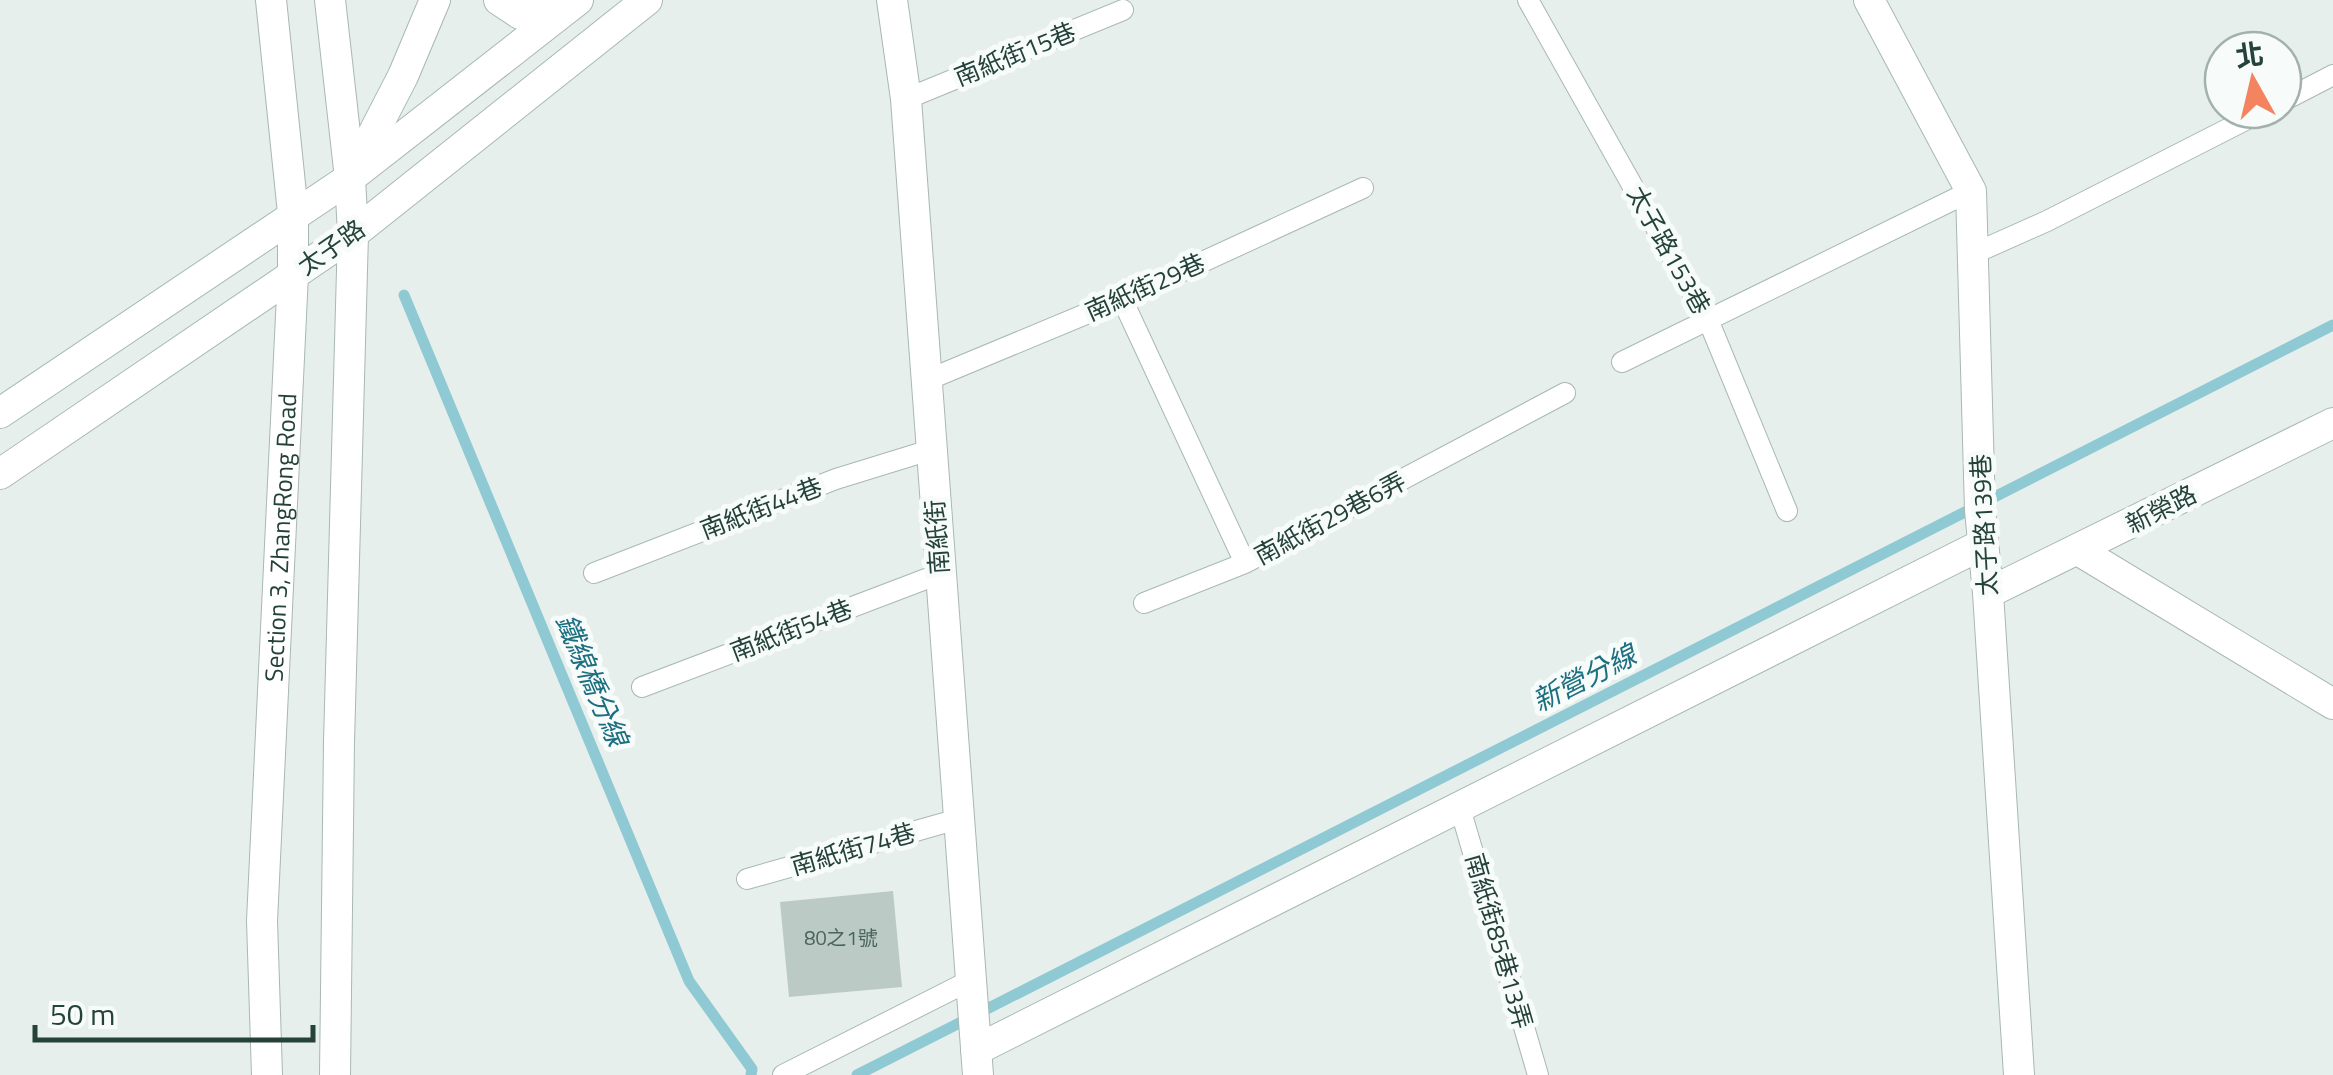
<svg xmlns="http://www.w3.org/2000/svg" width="2333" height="1075" font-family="'Titillium Web','Noto Sans TC',sans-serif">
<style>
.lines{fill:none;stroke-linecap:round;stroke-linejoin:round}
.stream{stroke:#8ec9d4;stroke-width:11}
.building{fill:#bbcac4}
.service-casing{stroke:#a8b8b2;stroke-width:22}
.minor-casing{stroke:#a8b8b2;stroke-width:32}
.tertiary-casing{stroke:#a8b8b2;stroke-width:32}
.service{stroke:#fff;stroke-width:20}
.minor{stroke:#fff;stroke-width:30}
.tertiary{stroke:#fff;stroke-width:30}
.labels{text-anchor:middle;stroke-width:10;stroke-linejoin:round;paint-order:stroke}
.number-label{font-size:20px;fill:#4a645c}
.street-label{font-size:25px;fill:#24423a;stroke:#f7fbf9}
.water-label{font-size:28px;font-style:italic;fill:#1c6f80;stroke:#f7fbf9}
</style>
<rect width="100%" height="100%" fill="#e6efeb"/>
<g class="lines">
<path class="stream" d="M 404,295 L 689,981 L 752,1069 L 751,1075
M 857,1075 L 2333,325"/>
</g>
<path class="building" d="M 893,891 L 902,987 L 789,997 L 780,902 Z"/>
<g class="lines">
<defs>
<path id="service" d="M 1528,0 L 1709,322 L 1787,511
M 906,99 L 1123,10
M 2283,101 L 2333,75
M 1973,254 L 2047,221 L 2265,110
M 1122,299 L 1245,563 L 1565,393
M 1622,362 L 1971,191
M 925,381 L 1122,299 L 1363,188
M 594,573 L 836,479 L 930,450
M 1144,603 L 1245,563
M 642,687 L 939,574
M 1460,808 L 1538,1075
M 747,879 L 958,819
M 783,1075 L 971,980"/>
<path id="minor" d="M 1869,0 L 1971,191 L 1980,510 L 1988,593 L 2019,1075
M 2078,550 L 2333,704
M 1988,593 L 2333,423
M 976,1050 L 1983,544"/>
<g id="tertiary">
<path d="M 330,0 L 350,178 L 353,234 L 339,742 L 335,1075"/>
<path d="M 499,0 L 520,14 L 560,13"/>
<path d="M 892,0 L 906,99 L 978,1075"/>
<path d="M 356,167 L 403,76 L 435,0"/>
<path d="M 0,413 L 350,178 L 578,0"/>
<path d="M 0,474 L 353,234 L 647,0"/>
<path id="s1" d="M 267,1075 L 262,921 L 293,274 L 293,213 L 271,0"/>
</g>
</defs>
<use href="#service" class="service-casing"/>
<use href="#minor" class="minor-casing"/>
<use href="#tertiary" class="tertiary-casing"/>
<use href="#service" class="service"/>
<use href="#minor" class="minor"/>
<use href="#tertiary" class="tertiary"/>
</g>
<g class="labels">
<g class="number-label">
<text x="841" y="945">80之1號</text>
</g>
<g class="street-label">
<text transform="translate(1015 54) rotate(-22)" y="9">南紙街15巷</text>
<text transform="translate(331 247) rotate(-35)" y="9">太子路</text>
<text transform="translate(1669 250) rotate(61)" y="9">太子路153巷</text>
<text transform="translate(1145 287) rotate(-24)" y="9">南紙街29巷</text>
<text transform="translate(761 508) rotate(-21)" y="9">南紙街44巷</text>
<text transform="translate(2161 509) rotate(-27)" y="9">新榮路</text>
<text transform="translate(1330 518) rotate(-28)" y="9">南紙街29巷6弄</text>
<text transform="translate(1984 525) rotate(-93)" y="9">太子路139巷</text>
<text dy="9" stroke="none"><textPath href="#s1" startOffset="538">Section 3, ZhangRong Road</textPath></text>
<text transform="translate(937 537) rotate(-94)" y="9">南紙街</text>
<text transform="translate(791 630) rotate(-21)" y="9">南紙街54巷</text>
<text transform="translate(853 849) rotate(-16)" y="9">南紙街74巷</text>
<text transform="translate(1499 941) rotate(74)" y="9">南紙街85巷13弄</text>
</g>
<g class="water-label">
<text transform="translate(1584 678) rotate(-27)" y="10">新營分線</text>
<text transform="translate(592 680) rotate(67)" y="10">鐵線橋分線</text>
</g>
</g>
<g transform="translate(2253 80) rotate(352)"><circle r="48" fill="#f7fbf9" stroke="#a3b1ad" stroke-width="2.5"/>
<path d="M0-8L18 38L0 25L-18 38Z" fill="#f4845f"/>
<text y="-15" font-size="28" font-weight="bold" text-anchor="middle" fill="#24423a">北</text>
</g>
<path d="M35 1025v15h278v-15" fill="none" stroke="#24423a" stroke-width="5"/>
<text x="50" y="1025" font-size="30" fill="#24423a" stroke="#f7fbf9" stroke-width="8" paint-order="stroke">50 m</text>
</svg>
